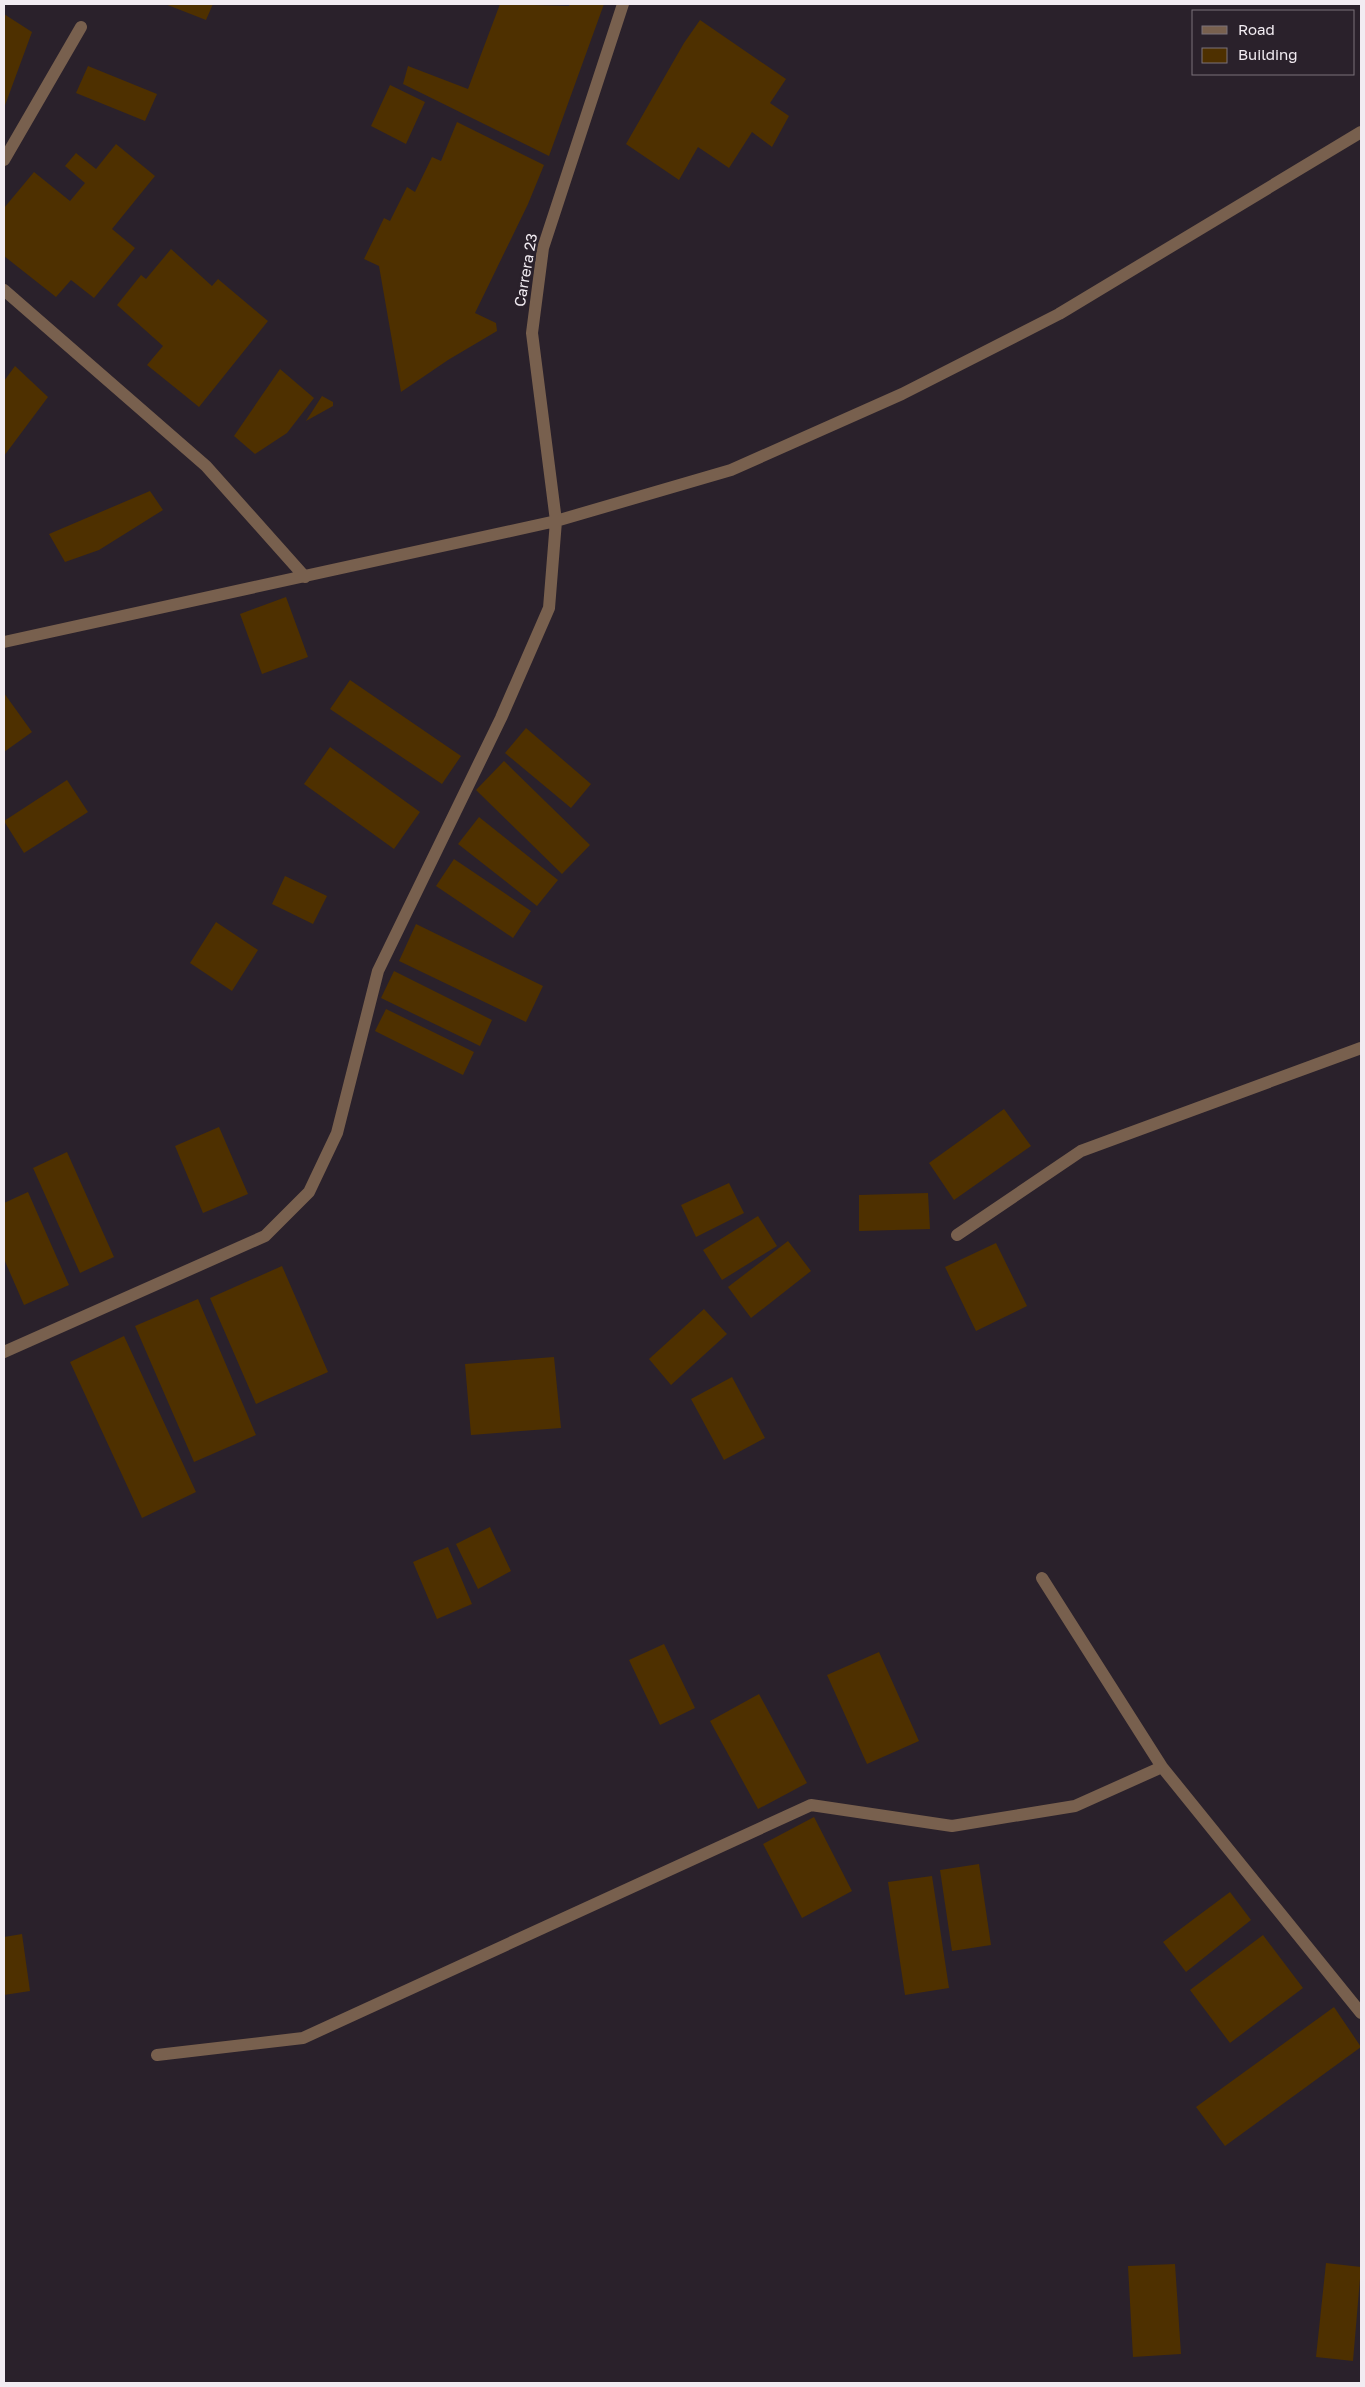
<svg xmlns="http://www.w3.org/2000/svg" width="1365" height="2387" font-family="'Golos Text',sans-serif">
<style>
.building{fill:#4e3000}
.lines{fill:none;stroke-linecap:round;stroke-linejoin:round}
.street{stroke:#78604e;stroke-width:12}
.labels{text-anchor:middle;stroke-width:5;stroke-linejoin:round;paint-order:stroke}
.street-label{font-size:15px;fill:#f2ecf2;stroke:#2a212b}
</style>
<rect width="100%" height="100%" fill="#2a212b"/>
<path class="building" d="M 165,4 L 213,4 L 206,20 Z
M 500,4 L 569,6 L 570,4 L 604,4 L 549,156 L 403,84 L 408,66 L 468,89 Z
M 4,14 L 32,32 L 4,108 Z
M 700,20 L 786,79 L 770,103 L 789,116 L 772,147 L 752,132 L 729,168 L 698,147 L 679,180 L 626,144 L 684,43 Z
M 88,66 L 157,94 L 145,121 L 76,93 Z
M 390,85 L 425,102 L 406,144 L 371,126 Z
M 457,122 L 544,165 L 528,204 L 475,313 L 496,323 L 497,331 L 448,360 L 401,392 L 379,266 L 364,259 L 384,218 L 390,221 L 407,187 L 415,192 L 432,157 L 441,161 Z
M 116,144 L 155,176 L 112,229 L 135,248 L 94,298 L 71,280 L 56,297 L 4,256 L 4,208 L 34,172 L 70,201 L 85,183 L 65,166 L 76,153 L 96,169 Z
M 171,249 L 212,286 L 218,279 L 268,321 L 199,407 L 147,365 L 163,346 L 117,305 L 141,275 L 146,279 Z
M 15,366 L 48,397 L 4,456 L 4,381 Z
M 280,369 L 314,398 L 287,433 L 255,454 L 234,436 Z
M 322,396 L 333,402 L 333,406 L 306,421 Z
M 150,491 L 163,510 L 99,550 L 65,562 L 49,534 Z
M 286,597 L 308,657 L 262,674 L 240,614 Z
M 350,680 L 461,756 L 442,784 L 330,709 Z
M 4,693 L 32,732 L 4,752 Z
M 526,728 L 591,784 L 571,808 L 505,753 Z
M 330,747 L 420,812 L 394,849 L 304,784 Z
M 504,761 L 590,845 L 562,874 L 476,790 Z
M 67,780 L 88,812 L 24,853 L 4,821 Z
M 479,817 L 558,880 L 537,906 L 458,844 Z
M 454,859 L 531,911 L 513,938 L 436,886 Z
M 285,876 L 327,896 L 313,924 L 272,904 Z
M 216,922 L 258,950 L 232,991 L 190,963 Z
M 416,924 L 543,986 L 526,1022 L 399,961 Z
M 394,971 L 492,1020 L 480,1046 L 381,998 Z
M 386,1009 L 474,1052 L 463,1075 L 375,1031 Z
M 1004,1109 L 1031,1146 L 954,1200 L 929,1163 Z
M 219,1127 L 248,1194 L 203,1213 L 175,1146 Z
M 67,1152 L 114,1257 L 80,1273 L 33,1168 Z
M 729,1183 L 744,1213 L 696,1237 L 681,1205 Z
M 28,1192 L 69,1285 L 24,1305 L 4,1259 L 4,1203 Z
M 928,1193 L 930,1229 L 859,1231 L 859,1195 Z
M 758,1216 L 777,1246 L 722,1280 L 703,1250 Z
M 788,1241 L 811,1271 L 751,1318 L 728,1287 Z
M 996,1243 L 1027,1306 L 976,1331 L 945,1267 Z
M 282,1266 L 328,1372 L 256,1404 L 210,1298 Z
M 198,1299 L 256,1435 L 194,1462 L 135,1326 Z
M 704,1309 L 727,1334 L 671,1385 L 649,1359 Z
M 124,1336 L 196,1492 L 142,1518 L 70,1362 Z
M 554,1357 L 561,1428 L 471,1435 L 465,1364 Z
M 732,1377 L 765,1438 L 724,1460 L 691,1399 Z
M 490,1527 L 511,1571 L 478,1589 L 456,1544 Z
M 448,1547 L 472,1604 L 437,1619 L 413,1562 Z
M 664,1644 L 695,1708 L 660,1725 L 629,1660 Z
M 879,1652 L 919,1741 L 867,1764 L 827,1675 Z
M 759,1694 L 807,1783 L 758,1809 L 710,1721 Z
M 814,1817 L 852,1891 L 802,1918 L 763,1844 Z
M 979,1864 L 991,1945 L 952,1951 L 940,1870 Z
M 932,1876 L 949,1988 L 905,1995 L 888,1882 Z
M 1230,1892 L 1251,1920 L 1186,1972 L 1163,1942 Z
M 22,1934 L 30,1991 L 4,1995 L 4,1937 Z
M 1263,1935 L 1303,1988 L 1230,2043 L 1190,1990 Z
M 1334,2007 L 1361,2047 L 1225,2146 L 1196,2107 Z
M 1326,2263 L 1361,2267 L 1353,2361 L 1316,2357 Z
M 1175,2264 L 1181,2354 L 1133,2357 L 1128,2266 Z"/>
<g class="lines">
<path class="street" d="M 4,160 L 81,27
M 4,290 L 206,466 L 305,577
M 4,642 L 556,521 L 731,470 L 902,394 L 1059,314 L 1361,132
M 957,1235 L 1081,1151 L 1361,1048
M 4,1352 L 265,1236 L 309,1192 L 337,1133 L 378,971 L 501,718 L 549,608 L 556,521 L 532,333 L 543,248 L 623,4
M 1042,1578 L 1162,1767 L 1361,2013
M 157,2055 L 303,2038 L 811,1805 L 952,1826 L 1075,1806 L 1162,1767"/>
</g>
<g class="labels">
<g class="street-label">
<text transform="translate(526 270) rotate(-80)" y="5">Carrera 23</text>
</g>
</g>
<rect width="1365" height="2387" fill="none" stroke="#f2ecf2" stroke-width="10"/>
<rect x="1192" y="10" width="162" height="65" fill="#2a212b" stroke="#7a727b"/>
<rect x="1202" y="26" width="25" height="8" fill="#78604e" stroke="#7a727b"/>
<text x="1238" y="35" font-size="15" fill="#f2ecf2">Road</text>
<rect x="1202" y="48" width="25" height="15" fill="#4e3000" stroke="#7a727b"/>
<text x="1238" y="60" font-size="15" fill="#f2ecf2">Building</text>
</svg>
